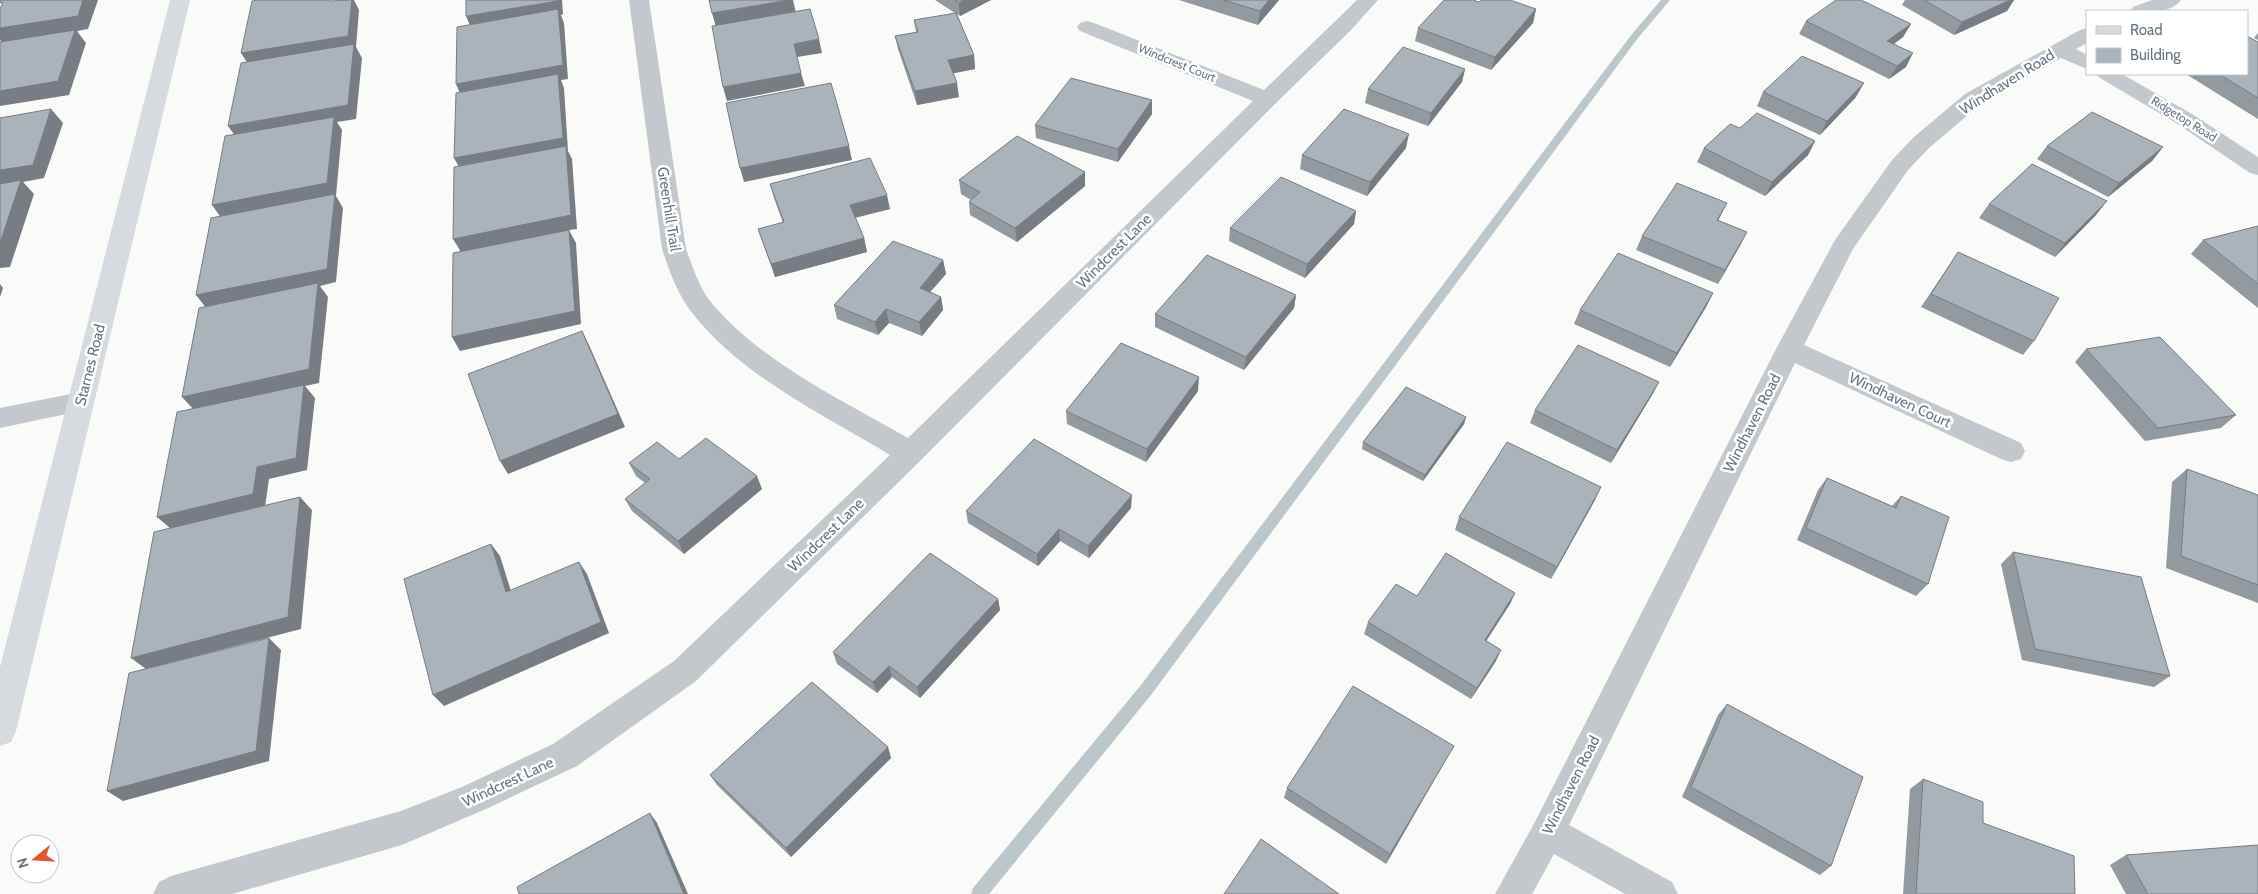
<svg xmlns="http://www.w3.org/2000/svg" width="2258" height="894" font-family="Cabin,sans-serif">
<style>
.lines{fill:none;stroke-linecap:round;stroke-linejoin:round}
.stream{fill:#bbc7cb;fill-rule:evenodd}
.minor{fill:#c3c8cc;fill-rule:evenodd}
.major{fill:#d6dbdf;fill-rule:evenodd}
.wall{fill:#929a9f}
.shaded-wall{fill:#777d82}
.building{fill:#aab3b9;stroke:#777d82}
.labels{text-anchor:middle;stroke-width:5;stroke-linejoin:round;paint-order:stroke}
.far-street-label{font-size:12px;fill:#657683;stroke:#fff}
.street-label{font-size:15px;fill:#657683;stroke:#fff}
</style>
<rect width="100%" height="100%" fill="#fafaf8"/>
<g class="lines">
<path class="stream" d="M 1661,0 L 1670,0 L 1638,38 L 1151,695 L 989,894 L 971,894 L 973,888 L 1141,685 L 1632,34 Z"/>
<path class="minor" d="M 629,0 L 649,0 L 686,249 C 693,267 698,285 710,301 C 759,361 842,400 908,438 L 1253,101 L 1080,31 L 1077,27 L 1080,23 L 1087,21 L 1094,23 L 1264,90 L 1357,0 L 1378,0 L 1351,30 L 1275,104 L 920,461 L 696,681 L 577,766 L 486,809 L 402,845 L 232,894 L 153,894 L 159,882 L 171,876 L 401,811 L 462,787 L 553,744 L 674,661 L 890,455 C 822,414 743,377 693,314 C 677,294 670,272 662,249 Z
M 2152,0 L 2181,0 C 2171,14 2145,12 2130,11 L 2133,7 Z
M 2087,28 L 2087,43 L 2076,49 L 2087,55 L 2087,69 L 2061,58 L 1981,104 L 1930,147 L 1908,170 L 1853,249 L 1804,345 L 2021,443 L 2025,451 L 2021,459 L 2011,462 L 2001,459 L 1795,363 L 1569,825 L 1672,882 L 1678,894 L 1625,894 L 1554,854 L 1532,894 L 1495,894 L 1536,820 L 1776,349 L 1835,240 L 1892,160 L 1914,137 L 1965,94 L 2080,30 Z
M 2096,74 L 2122,74 L 2192,114 L 2258,157 L 2258,175 L 2250,173 L 2176,123 L 2100,78 Z
M 81,392 L 90,395 L 94,402 L 90,409 L 0,428 L 0,408 Z"/>
<path class="major" d="M 170,0 L 190,0 L 16,731 L 11,742 L 0,746 L 0,667 Z"/>
</g>
<path class="wall" d="M 935,0 L 991,0 L 960,16 L 957,14 L 974,55 L 975,69 L 953,73 L 959,97 L 917,105 L 898,49 L 895,36 L 916,32 L 914,20 L 955,13 Z
M 1179,0 L 1279,0 L 1258,25 Z
M 1905,0 L 2014,0 L 2007,11 L 1954,35 L 1902,5 Z
M 1479,2 L 1536,9 L 1533,23 L 1491,70 L 1415,41 L 1418,28 Z
M 1806,21 L 1911,24 L 1903,37 L 1894,44 L 1906,67 L 1889,79 L 1799,34 Z
M 2258,33 L 2258,40 L 2254,38 Z
M 2258,42 L 2258,119 L 2186,74 L 2247,74 Z
M 1465,69 L 1462,82 L 1428,126 L 1365,103 L 1368,89 Z
M 1763,92 L 1856,97 L 1820,135 L 1757,106 Z
M 1152,100 L 1152,114 L 1118,162 L 1036,138 L 1035,125 Z
M 1740,128 L 1815,141 L 1808,155 L 1765,196 L 1697,162 L 1704,148 Z
M 2047,146 L 2163,147 L 2152,161 L 2108,197 L 2037,159 Z
M 1406,148 L 1367,196 L 1300,169 L 1302,155 Z
M 959,180 L 1085,186 L 1017,242 L 970,215 L 969,202 L 971,200 L 961,194 Z
M 770,184 L 890,209 L 855,218 L 864,238 L 867,252 L 775,277 L 758,229 L 783,223 L 774,198 Z
M 1989,204 L 2096,215 L 2055,257 L 1979,218 Z
M 1356,211 L 1354,224 L 1305,278 L 1229,241 L 1230,228 Z
M 1720,217 L 1718,220 L 1747,232 L 1718,284 L 1636,250 L 1642,236 Z
M 2258,226 L 2258,308 L 2191,254 L 2203,240 Z
M 1958,252 L 2034,341 L 2023,355 L 1921,307 Z
M 943,260 L 946,274 L 930,292 L 941,297 L 943,310 L 922,336 L 889,323 L 878,335 L 837,319 L 834,305 Z
M 1713,293 L 1706,307 L 1670,367 L 1574,324 L 1580,310 Z
M 1296,295 L 1294,308 L 1244,370 L 1155,327 L 1155,314 Z
M 2086,349 L 2236,415 L 2221,428 L 2145,441 L 2075,362 Z
M 1659,382 L 1652,395 L 1611,463 L 1530,423 L 1535,410 Z
M 1198,391 L 1146,462 L 1067,424 L 1066,411 Z
M 1466,417 L 1464,424 L 1423,481 L 1362,449 L 1363,442 Z
M 679,459 L 762,489 L 684,554 L 632,511 L 625,499 L 645,483 L 636,476 L 629,463 Z
M 2187,469 L 2258,495 L 2258,603 L 2166,568 L 2172,482 Z
M 1827,478 L 1892,506 L 1901,496 L 1928,584 L 1916,596 L 1797,540 L 1818,490 Z
M 1595,500 L 1551,579 L 1455,530 L 1459,517 Z
M 1131,508 L 1089,558 L 1060,541 L 1038,566 L 968,523 L 966,511 Z
M 2013,552 L 2170,676 L 2154,687 L 2022,660 L 2001,564 Z
M 1515,593 L 1510,604 L 1486,641 L 1496,661 L 1471,699 L 1364,634 L 1368,622 L 1417,596 Z
M 998,599 L 1000,610 L 920,698 L 892,677 L 877,693 L 837,664 L 833,652 Z
M 1727,704 L 1831,866 L 1820,875 L 1682,797 L 1718,715 Z
M 888,747 L 891,758 L 791,857 L 717,785 L 710,775 Z
M 1448,756 L 1386,864 L 1284,798 L 1287,788 Z
M 1923,779 L 1983,823 L 2075,894 L 1903,894 L 1910,789 Z
M 2126,855 L 2258,894 L 2126,894 L 2110,865 Z"/>
<path class="shaded-wall" d="M 83,0 L 98,0 L 88,29 L 77,31 L 86,43 L 69,95 L 0,106 L 0,91 L 3,43 L 0,40 L 0,28 Z
M 352,0 L 354,0 L 359,10 L 356,47 L 362,58 L 356,119 L 337,122 L 342,130 L 336,196 L 343,208 L 336,282 L 320,286 L 328,297 L 319,383 L 305,386 L 315,398 L 307,470 L 269,479 L 265,507 L 171,529 L 157,517 L 194,410 L 182,397 L 207,309 L 196,295 L 222,219 L 212,205 L 238,140 L 228,126 L 250,67 L 241,53 Z
M 558,0 L 562,0 L 563,14 L 561,15 L 564,23 L 568,79 L 561,80 L 564,88 L 568,151 L 572,159 L 577,229 L 569,230 L 576,243 L 581,324 L 460,351 L 452,337 L 461,252 L 453,239 L 462,172 L 454,158 L 462,98 L 456,84 L 472,30 L 466,16 Z
M 789,0 L 793,0 L 796,13 L 716,27 L 712,13 Z
M 964,0 L 991,0 L 960,16 L 959,3 Z
M 1269,0 L 1279,0 L 1258,25 L 1260,11 Z
M 2010,0 L 2014,0 L 2007,11 L 1954,35 L 1962,22 Z
M 1536,9 L 1533,23 L 1491,70 L 1495,57 Z
M 1911,24 L 1903,37 L 1880,54 L 1887,41 Z
M 819,39 L 822,53 L 797,57 L 794,44 Z
M 1913,53 L 1906,67 L 1889,79 L 1897,66 Z
M 974,55 L 975,69 L 950,74 L 948,60 Z
M 1465,69 L 1462,82 L 1428,126 L 1431,113 Z
M 801,73 L 805,86 L 727,101 L 723,87 Z
M 957,83 L 959,97 L 917,105 L 915,91 Z
M 1864,83 L 1856,97 L 1820,135 L 1827,121 Z
M 1152,100 L 1152,114 L 1118,162 L 1118,149 Z
M 51,109 L 63,123 L 44,178 L 23,182 L 34,194 L 10,267 L 0,268 L 0,170 Z
M 1409,134 L 1406,148 L 1367,196 L 1370,182 Z
M 1815,141 L 1808,155 L 1765,196 L 1772,182 Z
M 849,146 L 852,160 L 744,182 L 740,168 Z
M 2163,147 L 2152,161 L 2108,197 L 2119,183 Z
M 1085,172 L 1085,186 L 1017,242 L 1015,228 Z
M 887,195 L 890,209 L 853,218 L 850,205 Z
M 2107,201 L 2096,215 L 2055,257 L 2065,243 Z
M 1727,203 L 1720,217 L 1710,234 L 1717,220 Z
M 1356,211 L 1354,224 L 1305,278 L 1307,264 Z
M 1747,232 L 1740,246 L 1718,284 L 1725,270 Z
M 864,238 L 867,252 L 775,277 L 771,264 Z
M 943,260 L 946,274 L 922,301 L 920,288 Z
M 0,284 L 3,288 L 0,297 Z
M 1713,293 L 1706,307 L 1670,367 L 1677,353 Z
M 1296,295 L 1294,308 L 1244,370 L 1246,357 Z
M 941,297 L 943,310 L 922,336 L 919,322 Z
M 886,309 L 889,323 L 878,335 L 875,322 Z
M 582,331 L 589,345 L 625,427 L 508,474 L 500,461 Z
M 1199,377 L 1198,391 L 1146,462 L 1147,449 Z
M 1659,382 L 1652,395 L 1611,463 L 1617,450 Z
M 1466,417 L 1464,424 L 1423,481 L 1425,475 Z
M 757,476 L 762,489 L 684,554 L 678,541 Z
M 1601,487 L 1595,500 L 1551,579 L 1557,567 Z
M 1132,495 L 1131,508 L 1089,558 L 1088,546 Z
M 300,497 L 312,510 L 301,629 L 146,669 L 131,658 Z
M 1059,529 L 1060,541 L 1038,566 L 1037,554 Z
M 491,544 L 500,556 L 515,604 L 506,592 Z
M 579,562 L 587,574 L 609,633 L 444,706 L 433,695 Z
M 1515,593 L 1510,604 L 1479,652 L 1485,640 Z
M 998,599 L 1000,610 L 920,698 L 917,687 Z
M 269,638 L 281,650 L 269,761 L 123,801 L 107,791 Z
M 1501,650 L 1496,661 L 1471,699 L 1477,688 Z
M 889,666 L 892,677 L 877,693 L 873,682 Z
M 1454,746 L 1448,756 L 1386,864 L 1390,854 Z
M 888,747 L 891,758 L 791,857 L 786,848 Z
M 650,813 L 657,823 L 688,894 L 684,894 Z"/>
<path class="building" d="M 0,0 L 83,0 L 78,16 L 0,28 L 0,9 L 3,2 L 0,3 Z
M 259,0 L 329,0 L 329,1 L 352,0 L 348,36 L 241,53 L 252,1 Z
M 466,0 L 558,0 L 558,1 L 466,16 Z
M 709,0 L 789,0 L 712,13 Z
M 955,0 L 964,0 L 959,3 Z
M 1223,0 L 1269,0 L 1260,11 Z
M 1444,0 L 1473,0 L 1479,2 L 1481,0 L 1510,0 L 1536,9 L 1495,57 L 1418,28 Z
M 1836,0 L 1861,0 L 1911,24 L 1887,41 L 1913,53 L 1897,66 L 1806,21 Z
M 1924,0 L 2010,0 L 1962,22 Z
M 558,9 L 563,65 L 456,84 L 457,27 Z
M 810,9 L 819,39 L 794,44 L 801,73 L 723,87 L 712,26 Z
M 956,13 L 974,55 L 948,60 L 957,83 L 915,91 L 895,36 L 918,32 L 914,20 Z
M 75,30 L 58,81 L 0,91 L 0,42 Z
M 2247,36 L 2258,42 L 2258,98 L 2219,74 L 2247,74 Z
M 354,44 L 348,105 L 228,126 L 241,63 Z
M 1403,47 L 1465,69 L 1431,113 L 1368,89 Z
M 1802,56 L 1864,83 L 1827,121 L 1763,92 Z
M 558,74 L 563,138 L 454,158 L 456,93 Z
M 1071,78 L 1152,100 L 1118,149 L 1035,125 Z
M 831,83 L 849,146 L 740,168 L 726,103 Z
M 51,109 L 33,165 L 0,170 L 0,118 Z
M 1344,109 L 1409,134 L 1370,182 L 1302,155 Z
M 2092,112 L 2163,147 L 2119,183 L 2047,146 Z
M 1757,113 L 1815,141 L 1772,182 L 1704,148 L 1730,124 L 1740,128 Z
M 334,117 L 327,183 L 212,205 L 225,136 Z
M 1017,136 L 1085,172 L 1015,228 L 969,202 L 980,192 L 959,180 Z
M 566,146 L 571,215 L 453,239 L 454,167 Z
M 870,158 L 887,195 L 850,205 L 864,238 L 771,264 L 758,229 L 784,222 L 770,184 Z
M 2032,164 L 2107,201 L 2065,243 L 1989,204 Z
M 1281,177 L 1356,211 L 1307,264 L 1230,228 Z
M 21,180 L 0,243 L 0,184 Z
M 1677,183 L 1727,203 L 1717,220 L 1747,232 L 1725,270 L 1642,236 Z
M 335,194 L 327,269 L 196,295 L 211,218 Z
M 2258,226 L 2258,284 L 2203,240 Z
M 569,230 L 575,311 L 452,337 L 453,253 Z
M 893,241 L 943,260 L 920,288 L 941,297 L 919,322 L 886,309 L 875,322 L 834,305 Z
M 1958,252 L 2059,298 L 2034,341 L 1931,294 Z
M 1618,253 L 1713,293 L 1677,353 L 1580,310 Z
M 1207,255 L 1296,295 L 1246,357 L 1155,314 Z
M 318,283 L 309,369 L 182,397 L 199,308 Z
M 582,331 L 618,414 L 500,461 L 468,374 Z
M 2160,337 L 2236,415 L 2158,428 L 2086,349 Z
M 1121,343 L 1199,377 L 1147,449 L 1066,411 Z
M 1578,345 L 1659,382 L 1617,450 L 1535,410 Z
M 304,385 L 296,458 L 257,467 L 253,494 L 157,517 L 177,412 Z
M 1406,387 L 1466,417 L 1425,475 L 1363,442 Z
M 706,438 L 757,476 L 678,541 L 625,499 L 650,479 L 629,463 L 657,442 L 679,459 Z
M 1034,439 L 1132,495 L 1088,546 L 1059,529 L 1037,554 L 966,511 Z
M 1507,442 L 1601,487 L 1557,567 L 1459,517 Z
M 2187,469 L 2258,495 L 2258,585 L 2181,556 Z
M 1827,478 L 1896,508 L 1901,496 L 1949,517 L 1928,584 L 1806,528 Z
M 300,497 L 288,617 L 131,658 L 154,532 Z
M 491,544 L 506,592 L 579,562 L 601,622 L 433,695 L 404,579 Z
M 2013,552 L 2141,577 L 2170,676 L 2035,649 Z
M 930,553 L 998,599 L 917,687 L 889,666 L 873,682 L 833,652 Z
M 1446,553 L 1515,593 L 1485,640 L 1501,650 L 1477,688 L 1368,622 L 1396,584 L 1417,596 Z
M 269,638 L 256,751 L 107,791 L 129,673 Z
M 812,682 L 888,747 L 786,848 L 710,775 Z
M 1353,686 L 1454,746 L 1390,854 L 1287,788 Z
M 1727,704 L 1863,777 L 1831,866 L 1691,787 Z
M 1923,779 L 1983,802 L 1983,823 L 2074,856 L 2075,894 L 1916,894 Z
M 650,813 L 684,894 L 519,894 L 517,887 Z
M 1261,839 L 1339,894 L 1224,894 Z
M 2258,845 L 2258,894 L 2148,894 L 2126,855 Z"/>
<g class="labels">
<g class="far-street-label">
<text transform="translate(1177 63) rotate(22)" y="4">Windcrest Court</text>
<text transform="translate(2184 119) rotate(32)" y="4">Ridgetop Road</text>
</g>
<g class="street-label">
<text transform="translate(2007 82) rotate(-32)" y="5">Windhaven Road</text>
<text transform="translate(669 209) rotate(81)" y="5">Greenhill Trail</text>
<text transform="translate(1114 251) rotate(-45)" y="5">Windcrest Lane</text>
<text transform="translate(90 365) rotate(-76)" y="5">Starnes Road</text>
<text transform="translate(1900 400) rotate(25)" y="5">Windhaven Court</text>
<text transform="translate(1752 423) rotate(-63)" y="5">Windhaven Road</text>
<text transform="translate(826 535) rotate(-44)" y="5">Windcrest Lane</text>
<text transform="translate(508 782) rotate(-25)" y="5">Windcrest Lane</text>
<text transform="translate(1571 785) rotate(-63)" y="5">Windhaven Road</text>
</g>
</g>
<rect x="2086" y="10" width="162" height="65" fill="#ffffff" stroke="#c1c8cd"/>
<rect x="2096" y="26" width="25" height="8" fill="#d6dbdf" stroke="#c1c8cd"/>
<text x="2130" y="35" font-size="15" fill="#657683">Road</text>
<rect x="2096" y="48" width="25" height="15" fill="#aab3b9" stroke="#c1c8cd"/>
<text x="2130" y="60" font-size="15" fill="#657683">Building</text>
<g transform="translate(35 859) rotate(252)"><circle r="24" fill="#ffffff" stroke="#c1c8cd"/>
<path d="M0-4L9 19L0 12L-9 19Z" fill="#e4572e"/>
<text y="-8" font-size="14" font-weight="bold" text-anchor="middle" fill="#657683">N</text>
</g>
</svg>
